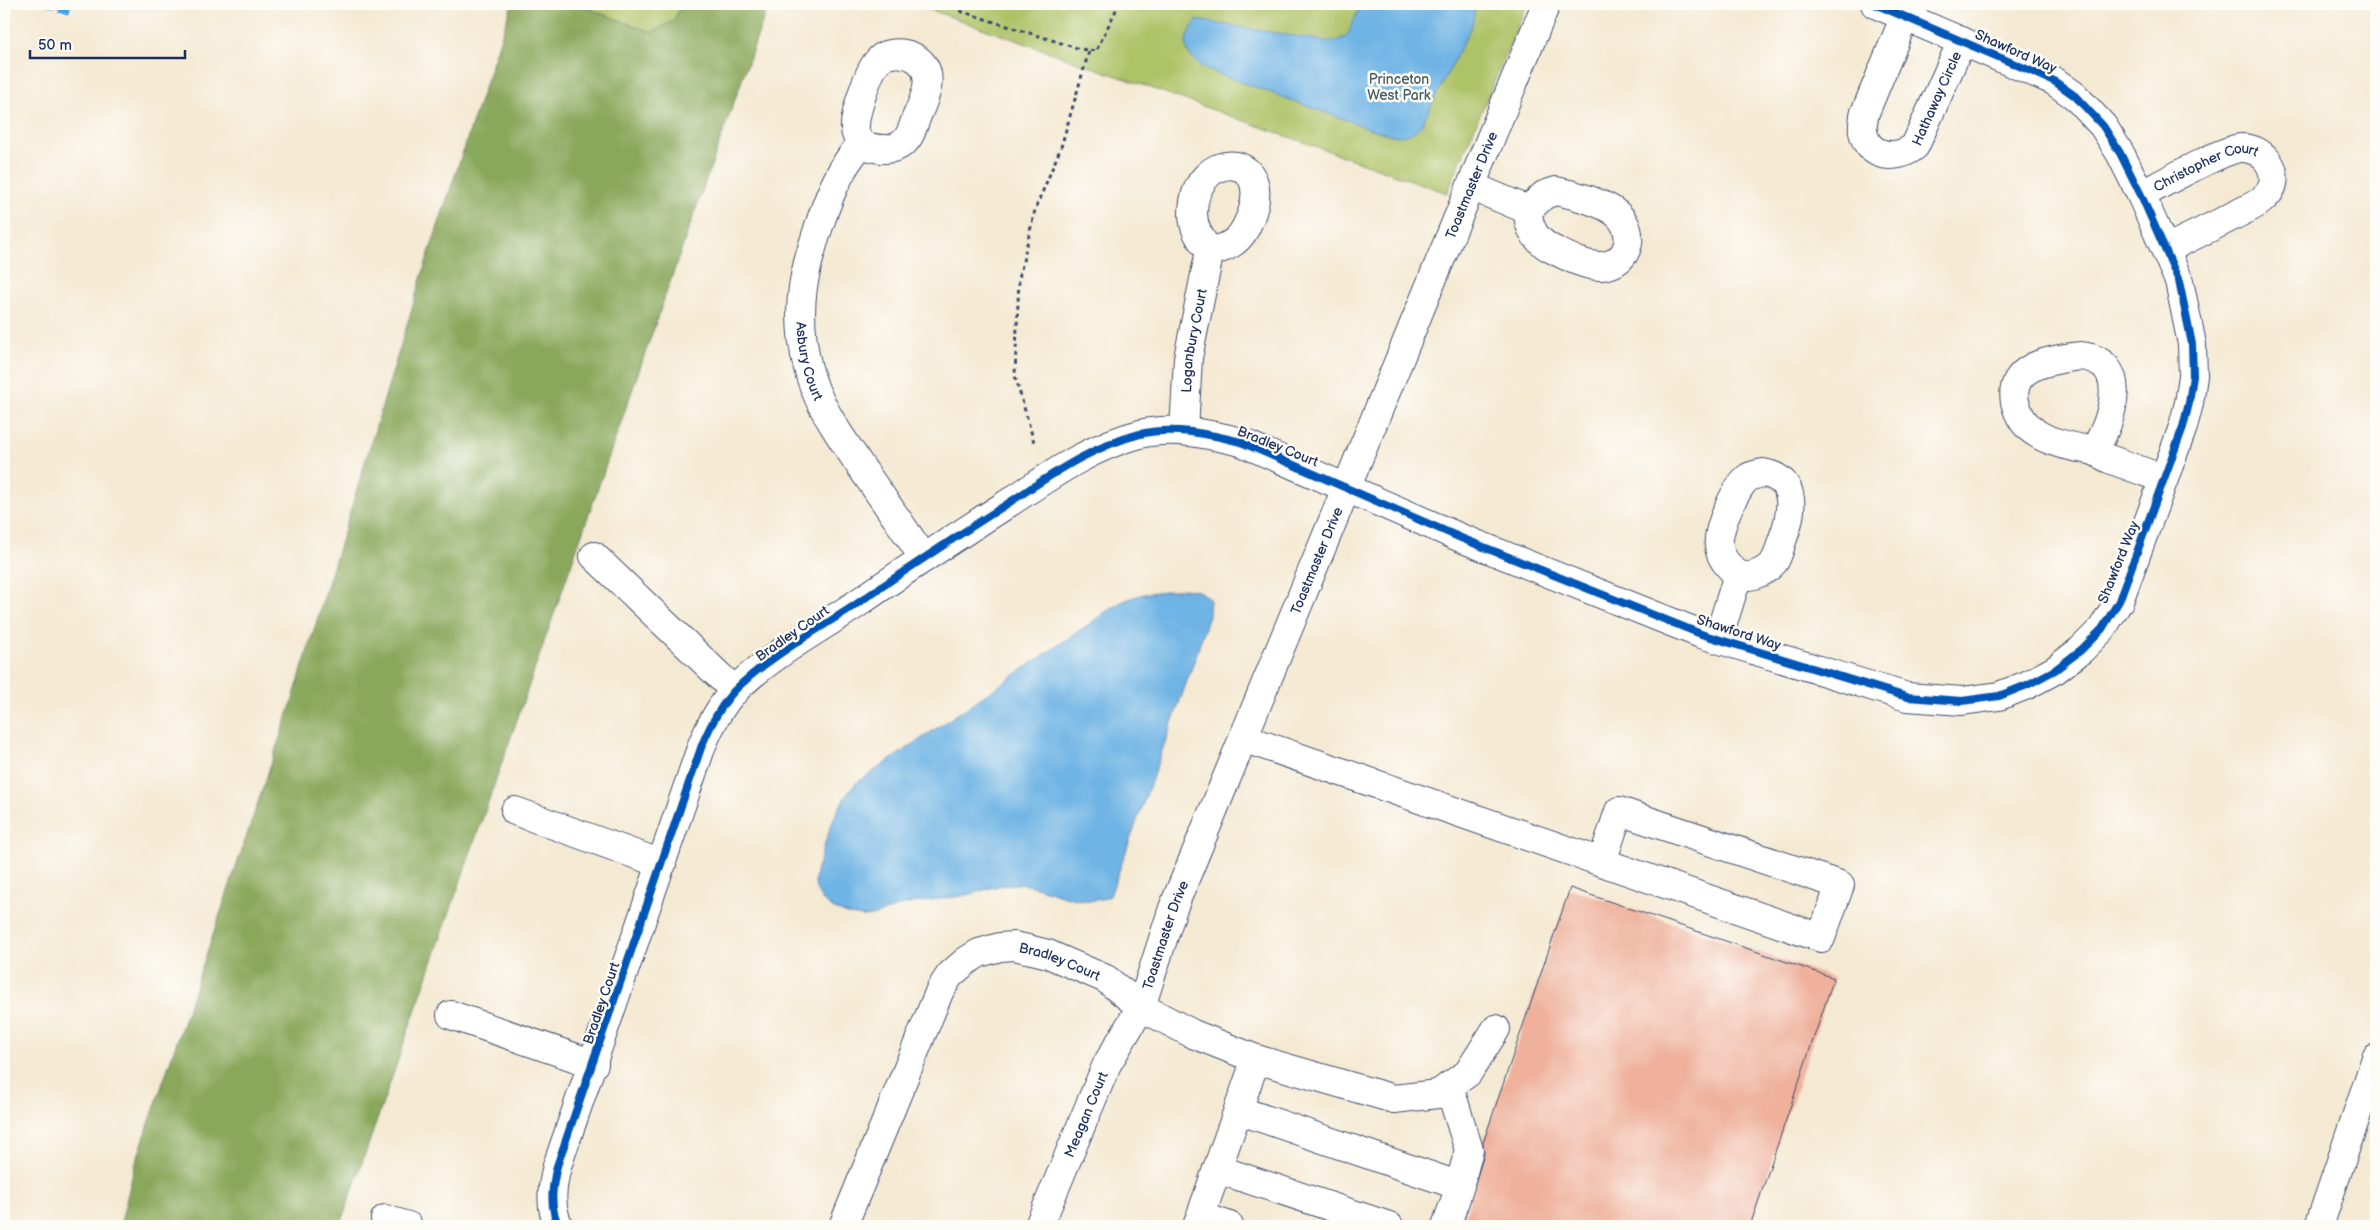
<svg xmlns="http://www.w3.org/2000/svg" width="2380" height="1230" font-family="'Balsamiq Sans',sans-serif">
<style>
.green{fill:#aec266;stroke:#647862}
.forest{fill:#8aa85b;stroke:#526c5c}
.water{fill:#6eb4e5;stroke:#4472a2}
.building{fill:#efb19c}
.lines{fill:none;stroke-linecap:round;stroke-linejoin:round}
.minor-casing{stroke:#3c4b6f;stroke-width:30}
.path{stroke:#3c4b6f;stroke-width:3;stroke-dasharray:4 4;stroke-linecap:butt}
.minor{stroke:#fff;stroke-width:28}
.quiet{stroke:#3da3ed;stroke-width:6;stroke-dasharray:12 6;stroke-linecap:butt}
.cycleway-casing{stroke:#fdfcf7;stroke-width:11}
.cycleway{stroke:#0057b8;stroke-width:8}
.labels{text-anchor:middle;stroke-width:5;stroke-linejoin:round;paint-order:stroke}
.street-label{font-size:14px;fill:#1b2f5e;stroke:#fdfcf7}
.park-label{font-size:14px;fill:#475b60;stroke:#fdfcf7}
</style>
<rect width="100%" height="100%" fill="#fdfcf7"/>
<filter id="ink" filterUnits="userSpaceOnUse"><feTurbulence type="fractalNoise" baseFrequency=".02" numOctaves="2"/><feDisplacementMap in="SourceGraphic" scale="10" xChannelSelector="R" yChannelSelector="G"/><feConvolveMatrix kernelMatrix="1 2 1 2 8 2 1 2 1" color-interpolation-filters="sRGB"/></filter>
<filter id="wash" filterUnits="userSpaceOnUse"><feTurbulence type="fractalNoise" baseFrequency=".0096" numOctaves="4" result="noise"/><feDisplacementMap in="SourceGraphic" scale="20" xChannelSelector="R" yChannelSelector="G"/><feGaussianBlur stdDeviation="1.12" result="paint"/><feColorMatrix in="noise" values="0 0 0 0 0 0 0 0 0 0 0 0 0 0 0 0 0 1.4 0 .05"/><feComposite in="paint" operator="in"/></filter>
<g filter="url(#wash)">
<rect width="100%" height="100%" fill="#f4e9d2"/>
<path class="green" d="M 575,4 L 681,4 L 674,21 L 652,32 Z
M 914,4 L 1527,4 L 1447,193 Z"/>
<path class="forest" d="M 512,4 L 575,4 L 652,32 L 674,21 L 681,4 L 769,4 L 683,245 L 340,1226 L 120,1226 L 135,1165 L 292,702 L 427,259 Z"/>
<path class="water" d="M 1361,4 L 1476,4 L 1472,25 L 1422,124 C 1406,143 1392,135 1371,129 L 1205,69 C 1183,53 1180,42 1197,20 L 1325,41 L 1337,41 L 1347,36 Z
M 1183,589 C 1195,590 1202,590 1210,600 L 1209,615 L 1196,656 L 1110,896 C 1078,911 1048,884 1015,884 C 999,884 983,891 967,895 C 946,899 924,900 904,905 C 891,908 876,917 864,917 C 837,915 807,900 817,869 C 827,838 833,810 855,784 L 1092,622 C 1128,594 1138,594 1183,589 Z"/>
<g id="blocks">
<path class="building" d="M 1570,888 L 1834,978 L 1750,1226 L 1462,1226 L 1484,1154 L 1483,1143 Z"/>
</g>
</g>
<g filter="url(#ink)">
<use href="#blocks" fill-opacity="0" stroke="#3c4b6f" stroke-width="1"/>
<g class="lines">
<defs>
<g id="minor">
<path id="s1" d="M 1905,16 L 1864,115 C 1864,120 1862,126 1863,131 C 1867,158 1897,161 1915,146 L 1962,41"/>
<path id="s2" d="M 861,144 C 874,149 892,153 904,142 C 911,136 913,126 916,118 C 924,100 937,74 917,59 C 909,54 900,52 891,54 C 886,55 881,57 878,61 C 868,71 854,115 855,129 C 855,134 858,139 861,144 C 839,168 827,201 817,232 C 811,250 806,268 803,287 C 798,320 803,361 816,392 C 827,418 845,443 861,467 C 882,497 903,528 924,558"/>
<path d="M 1471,186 L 1528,210"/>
<path d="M 1556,191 C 1572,194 1605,203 1617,214 C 1636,231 1631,262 1603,266 C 1587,267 1570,258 1556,251 C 1538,243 1528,230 1528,210 L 1544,195 Z"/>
<path id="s3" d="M 2141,195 C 2160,185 2223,149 2241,148 C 2267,147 2286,179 2264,198 C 2256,206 2244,210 2235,215 C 2212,227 2189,238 2166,249"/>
<path d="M 2080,356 C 2133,361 2112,420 2094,451 C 2075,447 2052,444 2036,433 C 2025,426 2018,414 2015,402 C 2008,364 2053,360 2080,356 Z"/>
<path id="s4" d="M 1184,431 L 1188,358 L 1210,250 C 1200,240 1193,228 1193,213 C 1194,145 1284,150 1246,227 C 1239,241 1226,250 1210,250"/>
<path d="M 2094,451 L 2109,459 L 2164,479"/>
<path d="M 1763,473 C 1800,479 1792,515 1782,541 C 1780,547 1778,557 1774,562 C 1765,573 1745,582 1734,571 C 1726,564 1720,556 1719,546 C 1716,531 1736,485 1749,477 C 1753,475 1759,474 1763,473 Z"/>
<path d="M 594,556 L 735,691"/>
<path d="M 1718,639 L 1738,575"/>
<path d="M 1243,738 L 1821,938 L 1840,885 L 1619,811 L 1602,862"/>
<path d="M 515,811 L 662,864"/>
<path d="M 451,1015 L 594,1064"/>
<path d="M 1238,1110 L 1460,1186"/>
<path d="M 1217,1169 L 1389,1226"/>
<path d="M 1201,1216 L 1229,1226"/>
<path d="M 385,1219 L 408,1226"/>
<path d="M 559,1226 C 549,1207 552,1187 557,1166 L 702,745 C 710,726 721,705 735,690 C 768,657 816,631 855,605 C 904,571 954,538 1004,506 C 1047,478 1089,447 1140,434 C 1173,426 1209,434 1241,442 L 1461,538 L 1701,634 L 1907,697 L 1962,701 L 1999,696 L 2027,685 L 2055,670 L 2081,650 L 2102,629 L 2119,601 L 2183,427 L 2189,403 L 2193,376 L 2192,344 L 2179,281 L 2141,195 L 2120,153 L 2103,126 L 2075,96 L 2054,81 L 1875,4"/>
<path id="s5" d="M 843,1226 L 940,990 L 950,975 L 966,961 L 979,953 L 1000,947 L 1014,946 L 1032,950 L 1048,954 L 1106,979 L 1141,1007 L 1193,1034 L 1256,1059 L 1394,1099 L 1438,1094 L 1468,1073 L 1496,1029"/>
<path id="s6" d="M 1039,1226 L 1107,1064 L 1141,1007 L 1173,908 L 1546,4"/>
<path d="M 1197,1226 L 1256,1059"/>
<path d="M 1446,1226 L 1456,1198 L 1469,1150 L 1449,1086"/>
<path d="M 2319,1226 L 2376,1058"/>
</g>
</defs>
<use href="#minor" class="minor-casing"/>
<path class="path" d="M 960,11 L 1080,49 L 1096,51 L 1119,4
M 1034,442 L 1015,376 L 1019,278 L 1035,210 L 1061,147 L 1089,51"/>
<use href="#minor" class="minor"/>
<path class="quiet" d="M 42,4 L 69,13"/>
<defs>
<path id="cycleway" d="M 559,1226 C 549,1207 552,1187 557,1166 L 702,745 C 710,726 721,705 735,690 C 768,657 816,631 855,605 C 904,571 954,538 1004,506 C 1047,478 1089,447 1140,434 C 1173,426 1209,434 1241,442 L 1461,538 L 1701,634 L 1907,697 L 1962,701 L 1999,696 L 2027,685 L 2055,670 L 2081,650 L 2102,629 L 2119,601 L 2183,427 L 2189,403 L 2193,376 L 2192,344 L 2179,281 L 2141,195 L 2120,153 L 2103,126 L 2075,96 L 2054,81 L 1875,4"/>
</defs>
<use href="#cycleway" class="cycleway-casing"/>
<use href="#cycleway" class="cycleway"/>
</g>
</g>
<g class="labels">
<g class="street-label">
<text transform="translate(2016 51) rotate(24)" y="5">Shawford Way</text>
<text dy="5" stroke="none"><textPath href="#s1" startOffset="242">Hathaway Circle</textPath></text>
<text dy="5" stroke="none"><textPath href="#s3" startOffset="72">Christopher Court</textPath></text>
<text dy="5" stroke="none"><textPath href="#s6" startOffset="1128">Toastmaster Drive</textPath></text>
<text dy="5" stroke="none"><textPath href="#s4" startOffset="91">Loganbury Court</textPath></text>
<text dy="5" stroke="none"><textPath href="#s2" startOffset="499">Asbury Court</textPath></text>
<text transform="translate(1278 446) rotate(22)" y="5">Bradley Court</text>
<text dy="5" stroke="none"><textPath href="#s6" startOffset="722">Toastmaster Drive</textPath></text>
<text transform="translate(2118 562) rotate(-68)" y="5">Shawford Way</text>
<text transform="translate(1739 632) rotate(18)" y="5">Shawford Way</text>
<text transform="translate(792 633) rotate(-35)" y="5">Bradley Court</text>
<text dy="5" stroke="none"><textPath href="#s6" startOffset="318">Toastmaster Drive</textPath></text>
<text dy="5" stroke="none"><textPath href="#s5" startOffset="394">Bradley Court</textPath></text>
<text transform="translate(601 1003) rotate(-71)" y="5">Bradley Court</text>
<text dy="5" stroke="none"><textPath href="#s6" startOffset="121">Meagan Court</textPath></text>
</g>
<g class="park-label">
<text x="1399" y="84">Princeton<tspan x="1399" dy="16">West Park</tspan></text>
</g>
</g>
<rect width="2380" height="1230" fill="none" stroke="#fdfcf7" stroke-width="20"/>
<path d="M30 50v8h155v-8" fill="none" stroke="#1b2f5e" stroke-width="2.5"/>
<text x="38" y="50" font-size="15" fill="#1b2f5e" stroke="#fdfcf7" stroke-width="4" paint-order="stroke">50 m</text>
</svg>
